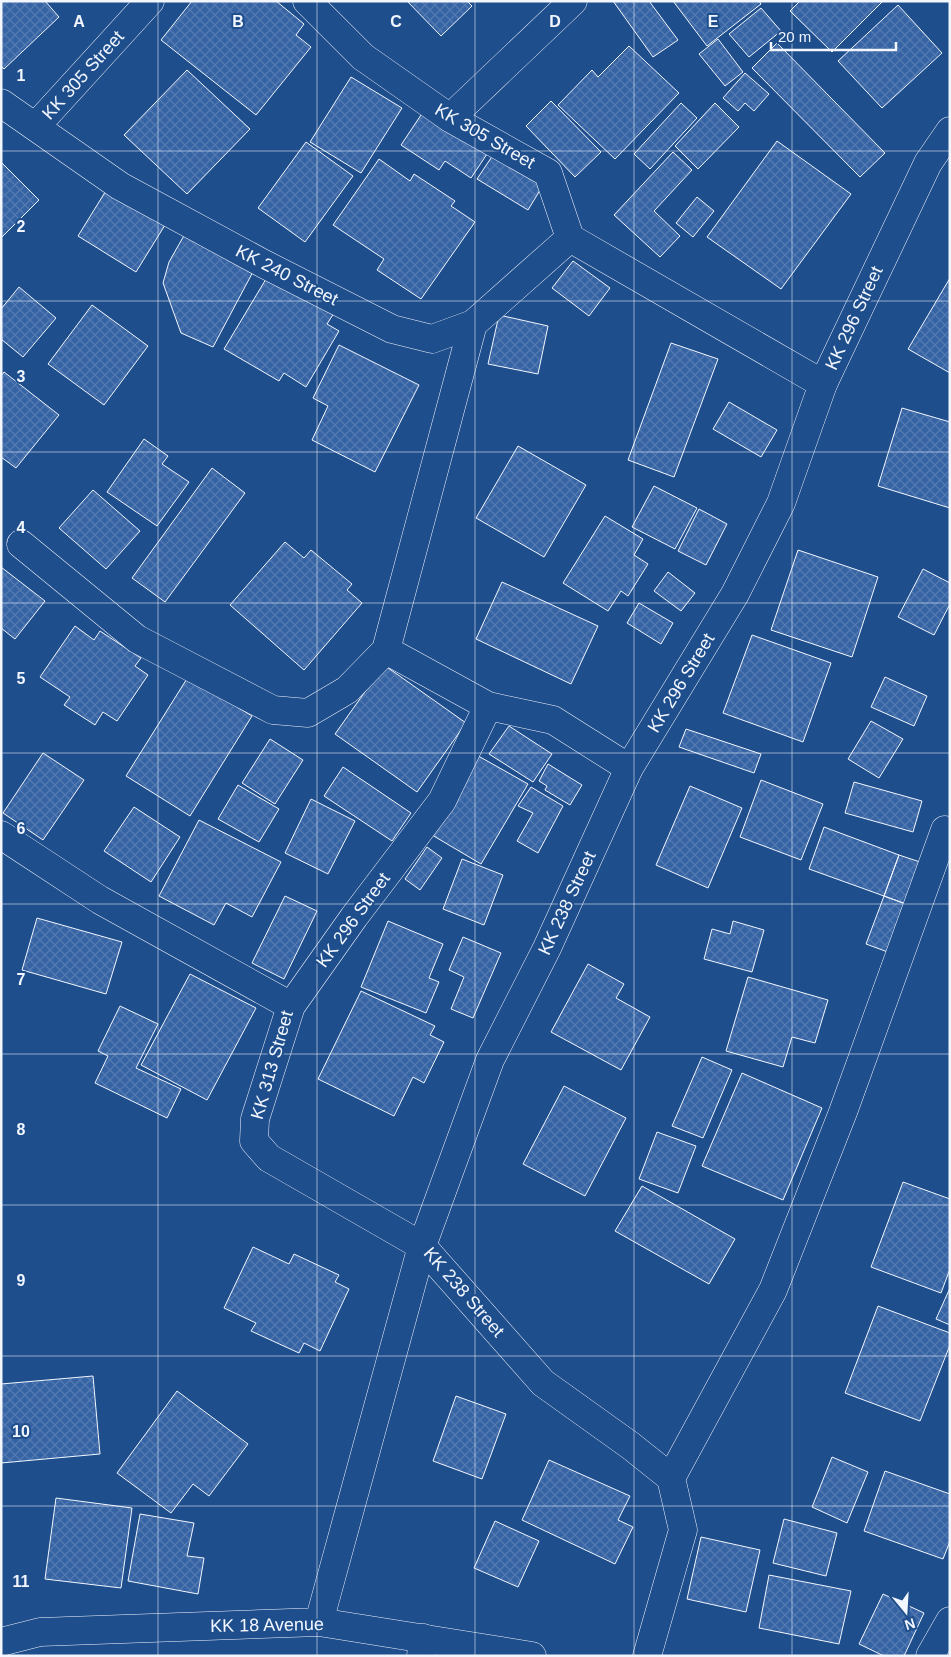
<svg xmlns="http://www.w3.org/2000/svg" width="951" height="1657" font-family="Helvetica,sans-serif">
<style>
.building{fill:url(#building-cross-hatch);stroke:#f2f6ff}
.lines{fill:none;stroke-linecap:round;stroke-linejoin:round}
.minor-casing{stroke:#f2f6ff;stroke-width:29}
.secondary-casing{stroke:#f2f6ff;stroke-width:29}
.minor{stroke:#1f4e8c;stroke-width:28}
.secondary{stroke:#1f4e8c;stroke-width:28}
.grid{fill:none;stroke:#f2f6ff;stroke-width:1;stroke-opacity:0.55}
.labels{text-anchor:middle;stroke-width:4;stroke-linejoin:round;paint-order:stroke}
.street-label{font-size:18px;fill:#f2f6ff;stroke:#1f4e8c}
.grid-label{font-size:16px;text-anchor:middle;font-weight:bold;fill:#f2f6ff;stroke:#1f4e8c;stroke-width:4;stroke-linejoin:round;paint-order:stroke}
</style>
<defs>
<pattern id="building-cross-hatch" width="8" height="8" patternUnits="userSpaceOnUse" patternTransform="scale(1.25)"><rect width="8" height="8" fill="#3563a3"/><path d="M0 0l8 8M0 8l8-8" fill="none" stroke="#537ab1"/></pattern>
</defs>
<rect width="100%" height="100%" fill="#1f4e8c"/>
<path class="building" d="M 1,1 L 45,1 L 59,17 L 4,69 L 1,66 Z
M 192,1 L 276,1 L 304,24 L 296,35 L 311,47 L 256,115 L 161,40 Z
M 407,1 L 467,1 L 472,6 L 441,36 Z
M 613,1 L 649,1 L 678,40 L 653,57 Z
M 673,1 L 759,1 L 761,4 L 707,46 Z
M 800,1 L 883,1 L 832,52 L 790,11 Z
M 898,5 L 942,53 L 882,108 L 838,61 Z
M 761,8 L 781,31 L 749,57 L 729,34 Z
M 718,39 L 743,72 L 725,86 L 699,54 Z
M 777,43 L 885,153 L 860,177 L 752,68 Z
M 629,46 L 679,93 L 615,159 L 558,105 L 592,70 L 598,77 Z
M 187,70 L 250,129 L 187,194 L 124,135 Z
M 745,73 L 769,94 L 754,111 L 745,103 L 738,111 L 723,98 Z
M 351,77 L 402,108 L 361,173 L 310,142 Z
M 551,101 L 601,152 L 575,177 L 526,126 Z
M 681,103 L 697,118 L 650,169 L 634,154 Z
M 715,103 L 739,127 L 698,169 L 675,146 Z
M 425,109 L 489,151 L 471,178 L 445,161 L 439,170 L 401,145 Z
M 777,141 L 851,194 L 781,289 L 707,237 Z
M 306,142 L 353,176 L 305,242 L 258,208 Z
M 495,152 L 545,182 L 528,210 L 477,179 Z
M 673,152 L 692,170 L 654,211 L 680,236 L 660,257 L 614,215 Z
M 379,159 L 410,181 L 414,174 L 455,201 L 451,206 L 475,222 L 421,299 L 377,270 L 384,259 L 333,225 Z
M 1,162 L 39,200 L 1,238 Z
M 107,189 L 165,225 L 136,272 L 78,236 Z
M 697,197 L 714,211 L 693,237 L 676,223 Z
M 186,232 L 255,268 L 213,347 L 181,333 L 163,283 L 169,262 Z
M 573,261 L 610,288 L 589,316 L 552,288 Z
M 269,274 L 334,313 L 327,324 L 339,331 L 306,387 L 284,373 L 279,381 L 224,349 Z
M 950,278 L 950,373 L 908,349 Z
M 19,287 L 56,318 L 23,357 L 1,339 L 1,309 Z
M 92,305 L 148,346 L 104,405 L 48,364 Z
M 499,315 L 548,326 L 538,374 L 488,364 Z
M 671,343 L 718,359 L 674,477 L 628,460 Z
M 339,345 L 419,385 L 375,472 L 312,440 L 328,406 L 313,398 Z
M 4,372 L 59,415 L 16,468 L 1,457 L 1,376 Z
M 729,402 L 777,430 L 761,457 L 713,429 Z
M 902,408 L 950,422 L 950,508 L 878,486 Z
M 144,439 L 168,456 L 162,464 L 189,482 L 157,526 L 107,492 Z
M 518,446 L 586,485 L 544,557 L 476,518 Z
M 212,468 L 245,493 L 165,602 L 132,578 Z
M 654,486 L 697,508 L 675,549 L 632,527 Z
M 93,490 L 140,531 L 106,569 L 59,528 Z
M 699,509 L 727,524 L 706,565 L 678,551 Z
M 605,516 L 643,539 L 634,555 L 648,564 L 628,596 L 621,591 L 608,611 L 563,583 Z
M 285,542 L 304,558 L 311,550 L 352,584 L 347,590 L 362,603 L 304,670 L 230,605 Z
M 798,550 L 878,577 L 852,657 L 771,630 Z
M 1,567 L 45,601 L 15,639 L 1,628 Z
M 923,569 L 950,583 L 950,604 L 934,635 L 898,617 Z
M 668,572 L 695,593 L 681,611 L 654,591 Z
M 502,582 L 598,626 L 571,684 L 476,639 Z
M 639,603 L 673,623 L 661,644 L 627,623 Z
M 75,626 L 94,640 L 100,631 L 141,658 L 135,666 L 148,675 L 117,721 L 103,712 L 95,725 L 64,705 L 70,697 L 40,677 Z
M 752,635 L 831,663 L 803,742 L 723,713 Z
M 384,665 L 466,723 L 417,792 L 335,734 Z
M 188,677 L 252,716 L 190,816 L 126,776 Z
M 885,677 L 927,696 L 914,726 L 871,707 Z
M 871,721 L 903,739 L 879,778 L 848,759 Z
M 509,726 L 552,754 L 533,782 L 489,754 Z
M 686,729 L 761,754 L 754,773 L 679,747 Z
M 270,739 L 303,760 L 275,804 L 242,783 Z
M 43,753 L 84,780 L 43,840 L 3,813 Z
M 473,753 L 528,784 L 481,864 L 427,832 Z
M 548,764 L 582,785 L 570,805 L 545,790 L 547,786 L 539,781 Z
M 343,767 L 411,813 L 392,841 L 324,796 Z
M 761,780 L 823,804 L 801,860 L 740,837 Z
M 854,782 L 922,801 L 913,832 L 845,813 Z
M 238,785 L 279,809 L 259,842 L 218,819 Z
M 690,786 L 742,808 L 708,888 L 656,865 Z
M 531,787 L 563,806 L 538,853 L 517,841 L 533,813 L 518,806 Z
M 311,799 L 355,821 L 328,874 L 285,853 Z
M 134,807 L 180,837 L 151,882 L 104,851 Z
M 199,820 L 281,862 L 252,917 L 226,903 L 214,925 L 159,896 Z
M 824,827 L 899,855 L 884,896 L 809,869 Z
M 427,847 L 442,858 L 420,890 L 405,879 Z
M 899,855 L 929,865 L 914,907 L 884,896 Z
M 462,859 L 503,875 L 484,925 L 443,909 Z
M 285,896 L 317,911 L 284,979 L 252,963 Z
M 884,896 L 914,907 L 896,955 L 866,944 Z
M 37,918 L 122,942 L 106,994 L 22,970 Z
M 388,921 L 443,944 L 429,978 L 439,982 L 426,1013 L 361,987 Z
M 733,921 L 764,930 L 752,972 L 704,959 L 712,929 L 730,934 Z
M 463,937 L 501,953 L 473,1018 L 451,1009 L 464,977 L 449,970 Z
M 588,964 L 624,984 L 616,998 L 650,1017 L 621,1070 L 551,1032 Z
M 190,974 L 256,1008 L 207,1100 L 141,1065 Z
M 748,977 L 828,1000 L 815,1043 L 792,1037 L 783,1067 L 726,1051 Z
M 361,991 L 435,1026 L 430,1035 L 444,1042 L 424,1083 L 413,1077 L 394,1116 L 318,1079 Z
M 120,1006 L 158,1024 L 136,1068 L 181,1089 L 167,1118 L 95,1083 L 108,1056 L 98,1051 Z
M 702,1057 L 732,1070 L 703,1138 L 672,1126 Z
M 742,1073 L 822,1108 L 783,1200 L 702,1166 Z
M 564,1086 L 626,1118 L 585,1196 L 523,1164 Z
M 657,1132 L 696,1146 L 678,1193 L 639,1179 Z
M 903,1182 L 950,1199 L 950,1269 L 941,1293 L 871,1267 Z
M 642,1186 L 735,1239 L 709,1284 L 615,1231 Z
M 253,1247 L 289,1264 L 294,1254 L 339,1275 L 335,1282 L 349,1289 L 320,1351 L 304,1343 L 299,1353 L 251,1331 L 256,1323 L 224,1308 Z
M 950,1288 L 950,1325 L 936,1319 Z
M 878,1306 L 950,1333 L 950,1345 L 920,1421 L 845,1393 Z
M 93,1376 L 100,1454 L 1,1463 L 1,1384 Z
M 177,1391 L 248,1444 L 209,1496 L 193,1484 L 171,1513 L 117,1473 Z
M 456,1396 L 506,1414 L 482,1479 L 433,1461 Z
M 832,1457 L 868,1472 L 847,1523 L 812,1507 Z
M 549,1460 L 630,1496 L 618,1520 L 633,1527 L 615,1564 L 522,1520 Z
M 885,1471 L 950,1494 L 950,1541 L 943,1559 L 864,1531 Z
M 56,1498 L 132,1508 L 121,1588 L 45,1579 Z
M 140,1514 L 194,1523 L 187,1556 L 204,1558 L 198,1594 L 128,1581 Z
M 784,1519 L 837,1533 L 826,1576 L 773,1563 Z
M 495,1521 L 539,1541 L 518,1587 L 474,1568 Z
M 701,1537 L 760,1550 L 746,1612 L 687,1599 Z
M 769,1575 L 851,1591 L 839,1644 L 759,1628 Z
M 883,1594 L 924,1613 L 904,1656 L 884,1656 L 859,1644 Z"/>
<g class="lines">
<defs>
<path id="minor" d="M 307,1 L 363,57 L 450,118 L 548,173 L 570,238 L 823,384
M 1,103 L 120,186 L 264,264 L 392,329 L 432,339 L 473,324 L 570,238
M 450,118 L 573,1
M 36,126 L 150,1
M 21,544 L 137,639 L 273,710 L 308,713 L 347,690 L 386,650 L 473,324
M 386,650 L 488,706
M 1,835 L 100,900 L 291,1006 L 255,1119 L 254,1141 L 269,1158 L 422,1246 L 543,1383 L 631,1446 L 671,1478 L 683,1530 L 647,1656
M 291,1006 L 354,917 L 442,801 L 488,706 L 553,720 L 629,768
M 671,1478 L 773,1290 L 843,1112 L 945,830
M 421,1656 L 423,1638
M 930,1656 L 950,1621"/>
<path id="secondary" d="M 319,1622 L 422,1246 L 490,1060 L 547,948 L 629,768 L 735,594 L 781,503 L 823,384 L 928,163 L 950,131
M 1,1642 L 40,1632 L 319,1622 L 532,1656"/>
</defs>
<use href="#minor" class="minor-casing"/>
<use href="#secondary" class="secondary-casing"/>
<use href="#minor" class="minor"/>
<use href="#secondary" class="secondary"/>
</g>
<path class="grid" d="M 158,1 L 158,1656M 317,1 L 317,1656M 475,1 L 475,1656M 634,1 L 634,1656M 792,1 L 792,1656M 1,151 L 950,151M 1,301 L 950,301M 1,452 L 950,452M 1,603 L 950,603M 1,753 L 950,753M 1,904 L 950,904M 1,1054 L 950,1054M 1,1205 L 950,1205M 1,1356 L 950,1356M 1,1506 L 950,1506"/>
<g class="labels">
<g class="street-label">
<text transform="translate(83 75) rotate(-48)" y="6">KK 305 Street</text>
<text transform="translate(485 136) rotate(30)" y="6">KK 305 Street</text>
<text transform="translate(287 275) rotate(27)" y="6">KK 240 Street</text>
<text transform="translate(854 318) rotate(-65)" y="6">KK 296 Street</text>
<text transform="translate(681 683) rotate(-59)" y="6">KK 296 Street</text>
<text transform="translate(567 903) rotate(-65)" y="6">KK 238 Street</text>
<text transform="translate(353 920) rotate(-54)" y="6">KK 296 Street</text>
<text transform="translate(272 1065) rotate(-74)" y="6">KK 313 Street</text>
<text transform="translate(464 1292) rotate(49)" y="6">KK 238 Street</text>
<text transform="translate(267 1625) rotate(-1)" y="6">KK 18 Avenue</text>
</g>
</g>
<g class="grid-label">
<text x="79" y="27">A</text>
<text x="238" y="27">B</text>
<text x="396" y="27">C</text>
<text x="555" y="27">D</text>
<text x="713" y="27">E</text>
<text x="21" y="81">1</text>
<text x="21" y="232">2</text>
<text x="21" y="382">3</text>
<text x="21" y="533">4</text>
<text x="21" y="684">5</text>
<text x="21" y="834">6</text>
<text x="21" y="985">7</text>
<text x="21" y="1135">8</text>
<text x="21" y="1286">9</text>
<text x="21" y="1437">10</text>
<text x="21" y="1587">11</text>
</g>
<rect width="951" height="1657" fill="none" stroke="#f2f6ff" stroke-width="5"/>
<g transform="translate(906 1612) rotate(162)" stroke="#1f4e8c" stroke-width="4" paint-order="stroke">
<path d="M0-4L9 19L0 12L-9 19Z" fill="#f2f6ff"/>
<text y="-8" font-size="14" font-weight="bold" text-anchor="middle" fill="#f2f6ff">N</text>
</g>
<path d="M771 42v8h125v-8" fill="none" stroke="#f2f6ff" stroke-width="2.5"/>
<text x="778" y="42" font-size="15" fill="#f2f6ff" stroke="#1f4e8c" stroke-width="4" paint-order="stroke">20 m</text>
</svg>
